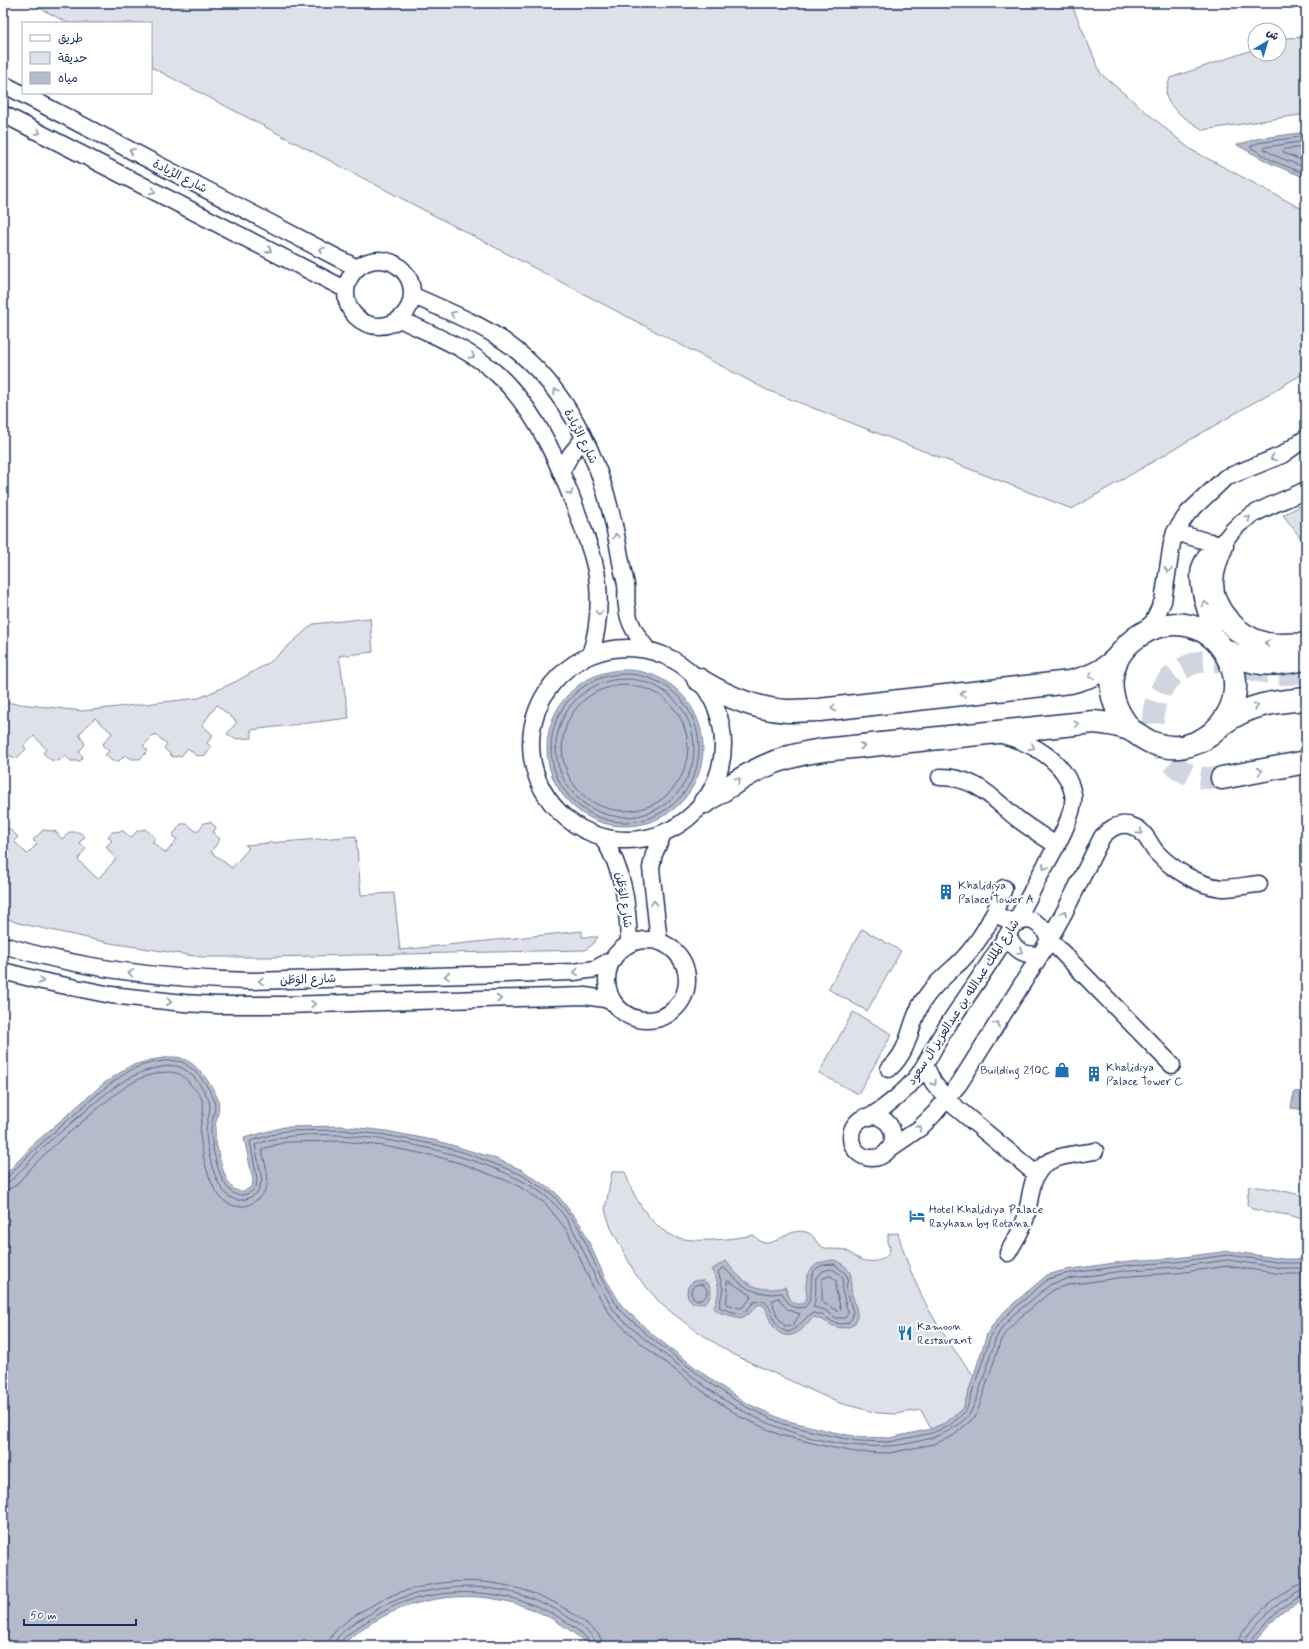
<svg xmlns="http://www.w3.org/2000/svg" width="1309" height="1649" font-family="Mynerve,'Playpen Sans Arabic',sans-serif">
<style>
.green{fill:#dee1e7;stroke:#7c88a2}
.water{fill:#b5bbca;stroke:#77839f}
.lines{fill:none;stroke-linecap:round;stroke-linejoin:round}
.shore{stroke:#596789;stroke-width:1}
.secondary-tunnel{stroke:#d1d5df;stroke-width:22;stroke-dasharray:22 11;stroke-linecap:butt}
.street-casing{stroke:#1b2f5e;stroke-width:19}
.secondary-casing{stroke:#1b2f5e;stroke-width:25}
.street{stroke:#fff;stroke-width:16}
.secondary{stroke:#fff;stroke-width:22}
.oneway{stroke:#8d97ae}
.labels{text-anchor:middle;stroke-width:4;stroke-linejoin:round;paint-order:stroke}
.street-label{font-size:12px;fill:#1b2f5e;stroke:#fff}
.poi-label{font-size:12px;fill:#1b2f5e;stroke:#fff;text-anchor:start}
</style>
<rect width="100%" height="100%" fill="#fff"/>
<filter id="ink" filterUnits="userSpaceOnUse"><feTurbulence type="fractalNoise" baseFrequency=".025" numOctaves="2"/><feDisplacementMap in="SourceGraphic" scale="8" xChannelSelector="R" yChannelSelector="G"/><feConvolveMatrix kernelMatrix="1 2 1 2 8 2 1 2 1" color-interpolation-filters="sRGB"/></filter>
<g filter="url(#ink)">
<path class="green" d="M 30,3 L 1071,3 L 1101,74 L 1190,149 L 1306,211 L 1306,372 L 1072,509 L 767,390 L 151,67 L 151,23 L 68,23 Z
M 1306,37 L 1306,114 L 1203,130 C 1192,122 1167,109 1166,94 C 1166,89 1169,83 1170,78 L 1255,49 L 1255,54 L 1279,54 L 1279,40 L 1285,38 Z
M 1306,503 L 1306,545 L 1283,515 Z
M 370,618 L 373,652 L 339,656 L 349,718 L 251,730 L 252,738 L 235,739 L 227,734 L 237,722 L 217,705 L 202,725 L 213,735 L 207,743 L 211,747 L 206,755 L 196,756 L 188,748 L 181,756 L 173,757 L 164,748 L 167,744 L 155,734 L 143,746 L 148,751 L 140,759 L 132,759 L 125,755 L 119,761 L 112,761 L 105,755 L 109,751 L 102,745 L 112,733 L 95,718 L 79,734 L 85,744 L 79,752 L 83,757 L 80,761 L 71,761 L 65,755 L 59,761 L 51,760 L 43,753 L 46,749 L 34,736 L 24,746 L 26,749 L 17,758 L 10,756 L 4,748 L 3,749 L 3,702 L 82,711 L 199,698 L 235,682 L 270,662 L 313,624 Z
M 210,822 L 216,827 L 213,833 L 220,839 L 211,852 L 232,868 L 249,848 L 245,845 L 356,836 L 361,895 L 394,893 L 400,950 L 582,931 L 582,937 L 598,937 L 592,945 L 585,950 L 269,957 L 201,957 L 110,943 L 18,923 L 3,917 L 3,827 L 10,829 L 18,837 L 14,841 L 27,854 L 37,844 L 33,840 L 43,830 L 55,831 L 62,839 L 69,832 L 79,832 L 85,837 L 79,843 L 86,848 L 78,860 L 98,879 L 116,859 L 106,847 L 112,840 L 108,837 L 112,832 L 123,831 L 131,838 L 137,831 L 145,829 L 156,838 L 152,842 L 166,853 L 177,839 L 172,836 L 181,824 L 187,824 L 197,832 L 204,823 Z
M 862,929 L 901,951 L 867,1011 L 828,989 Z
M 853,1012 L 892,1034 L 858,1094 L 819,1073 Z
M 612,1172 L 625,1172 C 633,1196 646,1219 668,1234 C 687,1245 732,1239 754,1235 C 771,1258 786,1223 809,1233 C 814,1235 816,1243 821,1246 C 828,1251 837,1248 845,1250 C 849,1251 852,1255 856,1257 C 866,1263 881,1264 889,1253 L 890,1246 L 888,1246 L 888,1234 L 898,1233 C 908,1269 924,1305 945,1336 C 954,1350 964,1363 974,1376 L 963,1409 L 947,1422 L 931,1429 L 921,1410 L 896,1414 L 878,1413 L 839,1403 L 732,1354 L 688,1325 L 661,1304 L 636,1275 L 611,1228 L 605,1210 Z
M 1249,1186 L 1274,1189 L 1306,1196 L 1306,1220 L 1288,1215 L 1252,1209 L 1247,1204 Z"/>
<path class="water" d="M 1306,132 L 1306,178 L 1272,164 L 1237,145 L 1256,139 Z
M547 748a78 78 0 1 1 156 0a78 78 0 1 1-156 0Z
M 171,1057 C 175,1057 180,1057 183,1059 C 197,1063 214,1087 218,1100 C 221,1110 215,1120 215,1130 C 215,1143 224,1189 238,1191 C 244,1192 248,1189 252,1186 L 253,1180 L 244,1138 L 284,1127 L 342,1126 L 386,1131 L 438,1141 L 494,1158 L 522,1170 L 555,1192 L 581,1225 L 605,1278 L 622,1306 L 653,1335 L 713,1381 L 748,1404 L 784,1420 L 833,1432 L 858,1437 L 889,1438 L 931,1429 L 947,1422 L 963,1409 L 987,1334 L 994,1323 L 1006,1310 L 1047,1275 L 1065,1270 L 1129,1261 L 1176,1258 L 1229,1251 L 1283,1259 L 1306,1259 L 1306,1598 L 1281,1612 L 1251,1646 L 589,1646 C 533,1593 453,1582 384,1616 C 369,1624 353,1633 342,1646 L 3,1646 L 3,1177 L 36,1142 L 103,1084 L 130,1066 L 150,1060 Z
M 1306,1091 L 1306,1110 L 1291,1108 L 1294,1092 Z
M 835,1260 C 840,1263 846,1266 849,1271 C 853,1278 850,1283 851,1289 C 852,1301 866,1322 848,1327 C 834,1331 826,1319 813,1317 C 808,1322 803,1330 797,1333 C 779,1342 769,1323 766,1308 L 761,1304 L 756,1306 L 750,1313 L 741,1318 L 721,1313 L 713,1308 C 720,1295 721,1283 711,1270 L 726,1261 C 742,1283 758,1294 785,1287 L 791,1301 L 796,1304 L 803,1304 C 809,1297 806,1294 806,1286 C 807,1267 817,1261 835,1260 Z
M687 1292a12 12 0 1 1 24 0a12 12 0 1 1-24 0Z"/>
<g class="lines">
<path class="shore" d="M 1306,136 L 1257,143 L 1250,147 L 1273,161 L 1306,174
M 1306,141 L 1266,147 L 1264,149 L 1276,156 L 1306,168
M 1306,147 L 1285,149 L 1283,151 L 1284,153 L 1306,162
M551 748a74 74 0 1 1 148 0a74 74 0 1 1-148 0Z
M556 748a69 69 0 1 1 138 0a69 69 0 1 1-138 0Z
M562 748a63 63 0 1 1 126 0a63 63 0 1 1-126 0Z
M 3,1179 L 7,1178 C 28,1154 52,1134 76,1113 C 93,1098 110,1082 131,1070 C 142,1064 172,1057 184,1063 C 197,1071 209,1086 214,1100 C 217,1110 211,1120 211,1130 C 211,1146 221,1196 240,1195 C 247,1195 252,1192 256,1187 L 257,1179 L 250,1141 L 285,1131 L 342,1130 L 385,1135 L 437,1145 L 466,1153 L 520,1174 L 553,1195 L 578,1226 L 602,1280 L 619,1309 L 651,1338 L 711,1384 L 746,1407 L 783,1424 L 832,1436 L 858,1441 L 889,1442 L 932,1433 L 949,1426 L 966,1411 L 991,1335 L 997,1326 L 1009,1313 L 1048,1279 L 1065,1274 L 1130,1265 L 1176,1262 L 1228,1255 L 1283,1263 L 1306,1263
M 3,1184 C 13,1183 32,1158 40,1150 C 52,1138 65,1129 77,1118 C 103,1096 127,1072 162,1067 C 167,1066 174,1065 180,1067 C 192,1072 205,1089 209,1101 C 212,1111 206,1121 206,1131 C 207,1157 221,1223 258,1192 L 262,1180 L 255,1145 C 319,1116 495,1152 548,1198 C 577,1223 585,1262 604,1293 C 608,1300 611,1307 616,1313 C 633,1331 654,1346 673,1361 C 696,1379 719,1399 745,1412 C 791,1437 858,1454 911,1443 C 933,1438 952,1433 968,1416 C 976,1408 991,1352 996,1338 L 1001,1329 L 1012,1316 L 1051,1284 L 1067,1279 L 1130,1270 L 1176,1267 L 1228,1260 L 1282,1268 L 1306,1268
M 3,1190 L 9,1189 L 15,1186 C 25,1175 35,1163 46,1153 C 57,1142 71,1132 83,1121 C 100,1107 116,1092 135,1081 C 146,1075 165,1070 176,1073 C 182,1074 187,1080 190,1084 C 196,1090 202,1096 203,1104 C 205,1113 200,1122 200,1131 C 201,1152 210,1202 235,1206 C 242,1207 250,1206 255,1201 C 276,1187 265,1169 262,1149 L 286,1142 L 341,1141 L 383,1146 L 435,1156 L 463,1164 L 515,1184 L 545,1203 L 568,1232 L 592,1285 L 612,1317 L 644,1346 L 705,1393 L 741,1417 L 780,1435 L 829,1447 L 856,1452 L 889,1453 L 934,1444 L 953,1436 L 976,1416 L 1001,1340 L 1006,1332 L 1016,1321 L 1054,1289 L 1068,1285 L 1131,1276 L 1177,1273 L 1228,1266 L 1282,1274 L 1306,1274
M 834,1264 L 845,1273 L 848,1278 L 846,1288 L 853,1312 L 852,1318 L 848,1323 L 840,1324 L 833,1322 L 822,1315 L 813,1313 C 803,1318 799,1329 788,1332 C 769,1327 776,1309 763,1301 L 754,1302 L 747,1310 L 740,1314 L 723,1309 L 719,1307 L 723,1289 L 718,1272 L 723,1267 L 740,1283 L 749,1289 L 758,1292 L 771,1294 L 782,1293 C 789,1304 790,1310 805,1307 C 820,1293 797,1264 834,1264 Z
M 832,1269 L 837,1272 L 843,1278 L 842,1290 L 848,1313 L 845,1318 L 836,1318 L 825,1310 L 813,1307 C 817,1297 815,1288 816,1277 L 823,1271 Z
M 831,1276 L 836,1280 L 836,1291 L 841,1310 L 839,1312 L 822,1302 L 822,1279 L 826,1277 Z
M 729,1281 L 752,1296 L 744,1306 L 740,1308 L 726,1304 L 728,1290 L 727,1282 Z
M691 1292a8 8 0 1 1 16 0a8 8 0 1 1-16 0Z
M 779,1298 C 786,1310 788,1310 800,1314 L 793,1325 L 785,1326 L 777,1316 L 772,1301 Z
M 328,1646 C 329,1631 349,1620 360,1612 C 371,1606 383,1599 395,1594 C 402,1591 409,1590 416,1588 C 481,1571 549,1587 598,1634 L 601,1639 L 602,1646
M 334,1646 C 335,1635 352,1624 361,1619 C 373,1612 385,1604 399,1599 C 456,1578 525,1584 575,1622 C 582,1628 596,1635 596,1646
M 339,1646 C 340,1638 359,1626 366,1622 C 377,1615 389,1608 401,1603 C 458,1584 524,1590 573,1627 C 579,1632 590,1638 591,1646
M 1237,1646 C 1238,1627 1287,1584 1306,1583
M 1243,1646 C 1244,1631 1290,1590 1306,1589
M 1248,1646 L 1251,1640 L 1279,1609 L 1303,1595 L 1306,1594"/>
<path class="secondary-tunnel" d="M 1222,778 C 1212,778 1203,779 1194,776 C 1140,758 1139,685 1192,664 C 1216,655 1240,668 1263,672 C 1277,675 1292,674 1306,673"/>
<defs>
<path id="street" d="M 3,84 L 357,268
M 3,114 L 345,289
M346 293a33 33 0 1 1 66 0a33 33 0 1 1-66 0Z
M 412,295 C 442,309 476,322 504,341 C 571,388 604,467 618,545 C 620,557 622,568 625,580 C 628,589 625,598 627,607 C 628,623 638,638 648,650
M 400,319 C 432,335 470,349 497,374 C 539,413 562,470 581,523 C 588,542 596,563 598,584 C 600,609 598,632 590,655
M 561,472 L 571,454 L 584,438
M 1175,532 L 1222,546 C 1238,513 1276,505 1306,490
M 1211,542 C 1210,552 1203,558 1200,568 C 1195,586 1210,623 1216,641
M 1144,631 L 1153,622 L 1163,601 L 1172,543 L 1175,532 L 1188,513 L 1225,478 L 1282,455 L 1306,438
M531 744a96 96 0 1 1 192 0a96 96 0 1 1-192 0Z
M 940,777 C 978,777 992,799 1019,820 C 1031,829 1044,837 1057,846
M 602,837 C 624,869 628,906 629,944
M 994,914 L 1015,923 L 1027,920 L 1033,921 L 1043,928 L 1049,939 L 1172,1065
M 1008,934 C 1013,950 1025,957 1041,954
M607 980a40 40 0 1 1 80 0a40 40 0 1 1-80 0Z
M 659,942 L 651,868 L 654,854 L 663,834
M 3,945 C 84,970 167,979 251,981 L 574,972 L 595,969 L 613,959
M 3,971 L 42,981 L 111,995 L 184,1003 L 218,1005 L 285,1005 L 585,996 L 605,999 L 614,1003
M 925,1065 L 933,1082 L 947,1100 L 1036,1174
M 889,1069 C 912,1048 908,1025 923,1001 C 933,985 947,974 961,961 C 981,940 995,915 1004,888
M851 1137a21 21 0 1 1 42 0a21 21 0 1 1-42 0Z
M 870,1117 C 887,1106 903,1094 916,1078 C 927,1064 934,1046 944,1031 C 967,995 993,960 1015,922 C 1024,908 1031,892 1039,877 C 1049,859 1077,814 1073,794 C 1066,760 1030,742 999,734
M 888,1150 L 920,1128 L 934,1114 L 959,1084 L 1041,954 L 1065,911 L 1102,837 C 1110,828 1121,821 1134,827 C 1145,831 1149,843 1156,852 C 1172,869 1199,886 1222,888 C 1235,888 1247,885 1259,884
M 1008,1253 C 1014,1242 1021,1232 1025,1220 C 1032,1199 1028,1173 1050,1161 C 1063,1154 1081,1154 1095,1151"/>
<path id="secondary" d="M 1222,546 C 1217,557 1213,569 1212,581 C 1211,611 1239,638 1266,644 C 1280,646 1293,644 1306,645
M 1223,649 C 1256,668 1271,665 1306,659
M 698,679 C 725,696 754,709 787,711 C 798,711 808,710 819,710 L 1070,682 C 1091,677 1107,670 1121,653
M 1222,724 C 1250,704 1273,702 1306,699
M 1222,778 L 1306,762
M 705,802 C 747,774 772,757 823,750 L 1094,722 C 1106,723 1118,725 1129,729 C 1137,733 1144,740 1153,743 C 1180,754 1211,742 1226,717 C 1236,702 1238,681 1231,665 C 1196,576 1062,649 1131,730"/>
</defs>
<use href="#street" class="street-casing"/>
<use href="#secondary" class="secondary-casing"/>
<use href="#street" class="street"/>
<use href="#secondary" class="secondary"/>
</g>
<defs><path id="oneway-chevron" d="M-2-3.5L2.5 0L-2 3.5" fill="none" stroke-width="1.6" stroke-linecap="round" stroke-linejoin="round"/></defs>
<g class="oneway">
<use href="#oneway-chevron" transform="translate(38 132) rotate(27)"/>
<use href="#oneway-chevron" transform="translate(132 151) rotate(-153)"/>
<use href="#oneway-chevron" transform="translate(153 191) rotate(27)"/>
<use href="#oneway-chevron" transform="translate(269 250) rotate(27)"/>
<use href="#oneway-chevron" transform="translate(322 250) rotate(-153)"/>
<use href="#oneway-chevron" transform="translate(453 314) rotate(-154)"/>
<use href="#oneway-chevron" transform="translate(472 356) rotate(32)"/>
<use href="#oneway-chevron" transform="translate(556 391) rotate(-124)"/>
<use href="#oneway-chevron" transform="translate(1273 458) rotate(158)"/>
<use href="#oneway-chevron" transform="translate(570 493) rotate(67)"/>
<use href="#oneway-chevron" transform="translate(1248 518) rotate(-37)"/>
<use href="#oneway-chevron" transform="translate(616 536) rotate(-101)"/>
<use href="#oneway-chevron" transform="translate(1168 570) rotate(97)"/>
<use href="#oneway-chevron" transform="translate(1205 604) rotate(-106)"/>
<use href="#oneway-chevron" transform="translate(599 613) rotate(92)"/>
<use href="#oneway-chevron" transform="translate(1267 643) rotate(-168)"/>
<use href="#oneway-chevron" transform="translate(1091 676) rotate(158)"/>
<use href="#oneway-chevron" transform="translate(963 694) rotate(173)"/>
<use href="#oneway-chevron" transform="translate(1256 706) rotate(-19)"/>
<use href="#oneway-chevron" transform="translate(833 708) rotate(173)"/>
<use href="#oneway-chevron" transform="translate(1076 724) rotate(-9)"/>
<use href="#oneway-chevron" transform="translate(862 746) rotate(-6)"/>
<use href="#oneway-chevron" transform="translate(1032 747) rotate(29)"/>
<use href="#oneway-chevron" transform="translate(1260 771) rotate(-10)"/>
<use href="#oneway-chevron" transform="translate(738 780) rotate(-34)"/>
<use href="#oneway-chevron" transform="translate(1140 832) rotate(41)"/>
<use href="#oneway-chevron" transform="translate(1045 867) rotate(120)"/>
<use href="#oneway-chevron" transform="translate(654 903) rotate(-96)"/>
<use href="#oneway-chevron" transform="translate(1064 913) rotate(-62)"/>
<use href="#oneway-chevron" transform="translate(1020 951) rotate(30)"/>
<use href="#oneway-chevron" transform="translate(576 972) rotate(175)"/>
<use href="#oneway-chevron" transform="translate(131 973) rotate(-172)"/>
<use href="#oneway-chevron" transform="translate(447 976) rotate(178)"/>
<use href="#oneway-chevron" transform="translate(41 981) rotate(14)"/>
<use href="#oneway-chevron" transform="translate(261 981) rotate(178)"/>
<use href="#oneway-chevron" transform="translate(499 999) rotate(-2)"/>
<use href="#oneway-chevron" transform="translate(169 1002) rotate(6)"/>
<use href="#oneway-chevron" transform="translate(313 1004) rotate(-2)"/>
<use href="#oneway-chevron" transform="translate(997 1024) rotate(-58)"/>
<use href="#oneway-chevron" transform="translate(934 1083) rotate(55)"/>
<use href="#oneway-chevron" transform="translate(919 1128) rotate(-40)"/>
</g>
</g>
<defs>
<symbol id="building-bare" viewBox="-9 -9 18 18"><path d="M-4-6H4V6H1V3H-1V6H-4ZM-2.5-4.3h1.7v1.8h-1.7ZM.8-4.3h1.7v1.8H.8ZM-2.5-1h1.7V.8h-1.7ZM.8-1h1.7V.8H.8Z" fill="#1f6fb2" stroke="#fff" stroke-width="2.5" paint-order="stroke"/></symbol>
<symbol id="shop-bare" viewBox="-9 -9 18 18"><path d="M-5-2.5h2.3a2.7 3.5 0 0 1 5.4 0H5L5.5 6h-11ZM-1.5-2.5h3a1.5 2.3 0 0 0-3 0Z" fill="#1f6fb2" stroke="#fff" stroke-width="2.5" paint-order="stroke"/></symbol>
<symbol id="hotel-bare" viewBox="-9 -9 18 18"><path d="M-6-4.5h1.5V1H6V5H4.5V3h-9V5H-6ZM-4 0a1.8 1.8 0 1 1 3.6 0ZM.5 0V-2.5h3Q6-2.5 6 0Z" fill="#1f6fb2" stroke="#fff" stroke-width="2.5" paint-order="stroke"/></symbol>
<symbol id="restaurant-bare" viewBox="-9 -9 18 18"><path d="M-5-6h1v4h1v-4h1v4h1v-4h1v5L-1.5 .5V6h-2V.5L-5-1ZM5-6V6H3V1.5H1.5Q1.5-4 5-6Z" fill="#1f6fb2" stroke="#fff" stroke-width="2.5" paint-order="stroke"/></symbol>
</defs>
<g fill-rule="evenodd">
<use href="#building-bare" x="935" y="881" width="22" height="22"/>
<use href="#shop-bare" x="1051" y="1059" width="22" height="22"/>
<use href="#building-bare" x="1083" y="1063" width="22" height="22"/>
<use href="#hotel-bare" x="906" y="1205" width="22" height="22"/>
<use href="#restaurant-bare" x="894" y="1322" width="22" height="22"/>
</g>
<g class="labels">
<g class="street-label">
<text transform="translate(180 176) rotate(27)" y="4">شارع الرِّيادة</text>
<text transform="translate(581 436) rotate(63)" y="4">شارع الرِّيادة</text>
<text transform="translate(624 900) rotate(81)" y="4">شارع الوَطَن</text>
<text transform="translate(308 979) rotate(-2)" y="4">شارع الوَطَن</text>
<text transform="translate(963 1002) rotate(-57)" y="4">شارع الملك عبدالله بن عبدالعزيز آل سعود</text>
</g>
<g class="poi-label">
<text x="958" y="889">Khalidiya<tspan x="958" dy="14">Palace Tower A</tspan></text>
<text x="1106" y="1071">Khalidiya<tspan x="1106" dy="14">Palace Tower C</tspan></text>
<text x="1050" y="1074" text-anchor="end">Building 210C</text>
<text x="929" y="1213">Hotel Khalidiya Palace<tspan x="929" dy="14">Rayhaan by Rotana</tspan></text>
<text x="917" y="1330">Kamoon<tspan x="917" dy="14">Restaurant</tspan></text>
</g>
</g>
<rect width="1309" height="1649" fill="none" stroke="#fff" stroke-width="16"/>
<rect x="8" y="8" width="1293" height="1633" fill="none" stroke="#1b2f5e" stroke-width="1.5" filter="url(#ink)"/>
<rect x="22" y="22" width="130" height="72" fill="#ffffff" stroke="#a4acbf"/>
<rect x="30" y="35" width="20" height="6" fill="#ffffff" stroke="#a4acbf"/>
<text x="58" y="42" font-size="12" fill="#1b2f5e">طريق</text>
<rect x="30" y="52" width="20" height="12" fill="#dee1e7" stroke="#a4acbf"/>
<text x="58" y="62" font-size="12" fill="#1b2f5e">حديقة</text>
<rect x="30" y="72" width="20" height="12" fill="#b5bbca" stroke="#a4acbf"/>
<text x="58" y="82" font-size="12" fill="#1b2f5e">مياه</text>
<g transform="translate(1267 42) rotate(38)"><circle r="19" fill="#ffffff" stroke="#a4acbf"/>
<path d="M0-3L7 15L0 10L-7 15Z" fill="#1f6fb2"/>
<text y="-6" font-size="11" font-weight="bold" text-anchor="middle" fill="#1b2f5e">ش</text>
</g>
<path d="M24 1619v6h112v-6" fill="none" stroke="#1b2f5e" stroke-width="2"/>
<text x="30" y="1619" font-size="12" fill="#1b2f5e" stroke="#ffffff" stroke-width="3" paint-order="stroke">50 m</text>
</svg>
